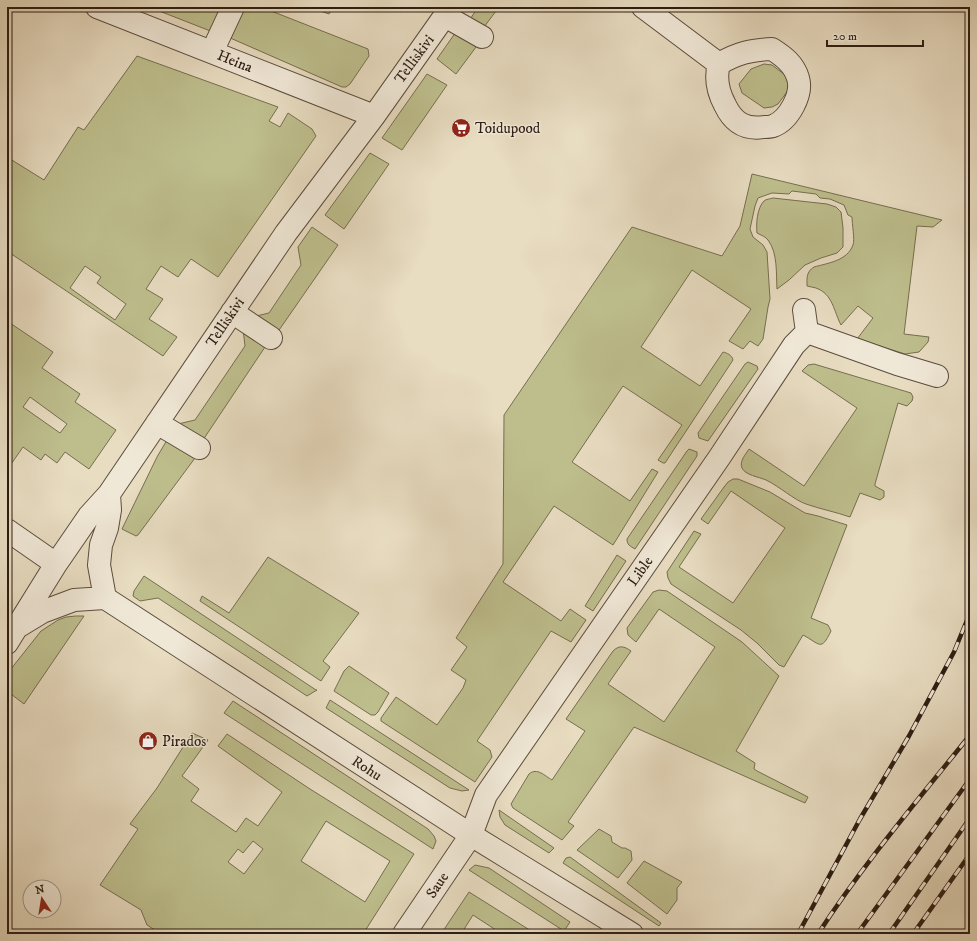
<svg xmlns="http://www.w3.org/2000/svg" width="977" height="941" font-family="'IM FELL DW Pica',serif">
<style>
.green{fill:#bebe8d;stroke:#766e50;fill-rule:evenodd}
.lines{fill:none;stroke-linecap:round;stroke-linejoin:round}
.minor-casing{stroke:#5c4d3e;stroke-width:24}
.minor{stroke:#f0e8d7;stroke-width:22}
.rail-casing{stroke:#2d1d13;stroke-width:4.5}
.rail{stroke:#f0e8d7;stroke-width:3;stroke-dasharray:9;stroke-linecap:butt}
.labels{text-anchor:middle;stroke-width:3;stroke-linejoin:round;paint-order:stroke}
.street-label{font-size:15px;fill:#2d1d13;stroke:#f0e8d7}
.poi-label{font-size:15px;fill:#2d1d13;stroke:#f0e8d7;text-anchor:start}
</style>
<rect width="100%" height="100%" fill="#e8dcc1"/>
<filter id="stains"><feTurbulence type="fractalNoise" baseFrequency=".005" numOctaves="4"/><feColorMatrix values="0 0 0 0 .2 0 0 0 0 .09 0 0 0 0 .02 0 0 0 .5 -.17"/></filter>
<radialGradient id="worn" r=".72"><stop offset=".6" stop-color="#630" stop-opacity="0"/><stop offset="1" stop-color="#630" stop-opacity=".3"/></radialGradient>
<path class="green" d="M 149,7 L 223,7 L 213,32 Z
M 241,7 L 261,7 L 368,49 L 369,56 L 350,84 L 346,87 L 342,87 L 228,37 Z
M 309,7 L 334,7 L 329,14 Z
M 478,7 L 499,7 L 481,31 L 467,24 Z
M 458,29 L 479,43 L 456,74 L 437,59 Z
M 137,56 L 278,107 L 269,121 L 280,127 L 288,113 L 312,129 L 316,136 L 218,277 L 191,259 L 178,277 L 161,266 L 146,289 L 163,299 L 149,319 L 177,337 L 163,356 L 7,251 L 7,157 L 44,180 L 78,127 L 84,130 ZM 85,266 L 101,277 L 97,283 L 126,304 L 115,320 L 70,288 Z
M 764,64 L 772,65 L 788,77 L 790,88 L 778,104 L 772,107 L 764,108 L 742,93 L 739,84 L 751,69 Z
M 427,74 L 447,85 L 402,150 L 382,138 Z
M 370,153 L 389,164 L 344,229 L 325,215 Z
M 752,174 L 942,220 L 933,227 L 917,226 L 904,334 L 929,337 L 928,342 L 919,352 L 905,354 L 857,339 L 873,318 L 858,306 L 841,325 C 834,312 833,294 816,288 C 813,287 810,287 807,286 C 807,278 806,272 814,267 C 828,263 847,261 853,245 C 855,240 852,224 852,217 L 848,215 L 844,205 L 830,199 L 820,198 L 816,194 L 792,191 L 789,194 L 772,193 L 758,198 L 755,206 L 750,229 L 753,237 L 763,245 L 767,252 L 770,299 L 768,307 L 763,339 L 758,346 L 750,341 L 743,349 L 729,341 L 751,309 L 692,270 L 641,347 L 700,386 L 723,352 C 727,353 732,355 733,360 L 665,463 L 663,463 L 658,460 L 682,425 L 623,386 L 572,462 L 630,501 L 652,469 L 658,472 L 613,545 L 554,506 L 503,582 L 561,621 L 570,609 L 586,620 L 571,642 L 551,631 L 477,741 L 490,750 L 492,757 L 475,782 L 381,721 L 381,718 L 396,697 L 437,725 L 463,688 L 466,680 L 451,670 L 467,647 L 456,638 L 503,564 L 504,415 L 632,227 L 722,256 L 740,226 Z
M 773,198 L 827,204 L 836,207 L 841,212 L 843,228 L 843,247 L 837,253 L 821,258 L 805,265 L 789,280 L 777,289 C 776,274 778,253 768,240 C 766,237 761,235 757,233 C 756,224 757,208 764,201 C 766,199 770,199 773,198 Z
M 312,227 L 338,245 L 277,333 L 252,317 L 269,313 L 301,265 L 298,247 Z
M 7,321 L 53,352 L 42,368 L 80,394 L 75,402 L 116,430 L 89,469 L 65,452 L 57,463 L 45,454 L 41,460 L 23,447 L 7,470 ZM 30,397 L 67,424 L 60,433 L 23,407 Z
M 243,329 L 267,344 L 203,440 L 178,424 L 195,420 L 245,346 Z
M 748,362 L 757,366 L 758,369 L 708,441 L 699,438 L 698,433 L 745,364 Z
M 814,364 L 911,393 L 913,397 L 912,401 L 907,406 L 898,403 L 875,484 L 875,486 L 884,491 L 884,497 L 880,500 L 860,493 L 850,517 C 836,512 820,509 806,504 C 794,500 779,486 766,480 C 759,477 745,475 742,468 C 739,461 746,454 749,449 L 804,486 L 857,408 L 802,371 L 808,365 Z
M 167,440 L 195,458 L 138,535 L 136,536 L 122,529 L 157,457 Z
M 689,449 L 697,452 L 697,456 L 635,549 C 630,546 627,545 627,539 L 687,451 Z
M 733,479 L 738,479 L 770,492 L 805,513 L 818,516 L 847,525 L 811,618 L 828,625 L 831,631 C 821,652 820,644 803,635 L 784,667 L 779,665 L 757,643 L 741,630 L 671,584 L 668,578 L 667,572 L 694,531 L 701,534 L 679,567 L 733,603 L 785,528 L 731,491 L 708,524 L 701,519 L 724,487 L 728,482 Z
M 617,555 L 626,561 L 593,611 L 585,606 Z
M 268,557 L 359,613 L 323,661 L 330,667 L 321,681 L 200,601 L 202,596 L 229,613 Z
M 144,576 L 316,690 L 317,690 L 307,696 L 158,598 L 140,601 L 133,596 L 134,591 Z
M 659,590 L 667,591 L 742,642 L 779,676 L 736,751 L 755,763 L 754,769 L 757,771 L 808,797 L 805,803 L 634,727 L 568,822 L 574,826 L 562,840 L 513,808 L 511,804 L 529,774 C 537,767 545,776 552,780 L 585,731 L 566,719 L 613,651 C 619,645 624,646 631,651 L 608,684 L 664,722 L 715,647 L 659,609 L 636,642 L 628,635 L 627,628 L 653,592 Z
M 76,616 L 84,616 L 24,704 L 7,691 L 7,674 L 41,631 L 58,620 L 66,617 Z
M 349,666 L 389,693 L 378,712 L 375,715 L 371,715 L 334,691 L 344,671 Z
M 330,700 L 469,790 L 462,791 L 450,788 L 326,708 Z
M 233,701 L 428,829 L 434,836 L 436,841 L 433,849 L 224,713 Z
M 192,733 L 208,740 L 182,776 L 199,789 L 191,801 L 236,832 L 246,818 L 258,826 L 282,792 L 218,746 L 227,734 L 310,789 L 414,854 L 363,934 L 161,934 L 147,925 L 141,910 L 100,885 L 138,829 L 130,824 L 157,788 ZM 326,821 L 390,861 L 365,902 L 301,861 ZM 253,841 L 263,849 L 244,874 L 228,862 L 238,849 L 243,853 Z
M 499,810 L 554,848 L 549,853 L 505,825 L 500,817 Z
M 599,829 L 611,836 L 612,842 L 622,848 L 625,848 L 631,851 L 632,860 L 618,878 L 577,850 Z
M 570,857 L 661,923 L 659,926 L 563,863 L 566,858 Z
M 644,861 L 682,882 L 677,888 L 677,900 L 667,914 L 627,883 Z
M 475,865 L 489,868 L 570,922 L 564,931 L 469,870 Z
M 469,892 L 536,934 L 502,934 L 473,915 L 461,934 L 441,934 Z"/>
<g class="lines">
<defs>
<path id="minor" d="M 97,7 L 374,116
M 643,7 L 719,64
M 445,16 L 482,37
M 772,49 C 783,56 794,64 798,78 C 803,94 789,120 773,126 C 771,127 766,127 764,127 C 745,130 733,122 725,105 C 718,92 715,78 719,64 C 737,53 751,50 772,49 Z
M 212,52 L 233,7
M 232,312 L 271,338
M 807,332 L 897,364 L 937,376
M 157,423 L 199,448
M 7,530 L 56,564
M 105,598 L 471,835 L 632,934
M 105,598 L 99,565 L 101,545 L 107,528 L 110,510 L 109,494
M 19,626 L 42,612 L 74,600 L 105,598
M 7,643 L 56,564 L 89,516 L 109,494 L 286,233 L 374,116 L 451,7
M 404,934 L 471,835 L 486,795 L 719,458 L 794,345 L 807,332 L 804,310"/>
</defs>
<use href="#minor" class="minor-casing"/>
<use href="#minor" class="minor"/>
<defs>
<path id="rail" d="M 798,934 L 860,819 L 909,736 L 954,652 L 970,613
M 818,934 C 863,864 918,800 970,735
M 857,934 L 970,779
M 889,934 L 970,818
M 913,934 L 970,854"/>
</defs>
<use href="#rail" class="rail-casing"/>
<use href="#rail" class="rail"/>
</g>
<defs>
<symbol id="supermarket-disc" viewBox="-11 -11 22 22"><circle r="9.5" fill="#8f2418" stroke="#f0e8d7"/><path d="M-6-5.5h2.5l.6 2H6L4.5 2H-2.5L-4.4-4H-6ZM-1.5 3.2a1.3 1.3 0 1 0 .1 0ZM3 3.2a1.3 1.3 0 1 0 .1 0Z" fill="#fff"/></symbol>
<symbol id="shop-disc" viewBox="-11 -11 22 22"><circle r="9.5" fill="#8f2418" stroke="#f0e8d7"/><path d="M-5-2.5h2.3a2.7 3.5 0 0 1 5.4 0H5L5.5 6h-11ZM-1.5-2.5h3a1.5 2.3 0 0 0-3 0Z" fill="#fff"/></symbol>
</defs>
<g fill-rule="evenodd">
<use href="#supermarket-disc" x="450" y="117" width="22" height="22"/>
<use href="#shop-disc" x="137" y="730" width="22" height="22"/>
</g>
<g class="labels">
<g class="street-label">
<text transform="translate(414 59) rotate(-54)" y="5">Telliskivi</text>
<text transform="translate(235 61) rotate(22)" y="5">Heina</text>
<text transform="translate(225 322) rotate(-56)" y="5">Telliskivi</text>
<text transform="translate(640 571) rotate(-55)" y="5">Lible</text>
<text transform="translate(367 768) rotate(33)" y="5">Rohu</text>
<text transform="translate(437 885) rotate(-56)" y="5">Saue</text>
</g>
<g class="poi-label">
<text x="475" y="133">Toidupood</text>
<text x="162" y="746">Pirados</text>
</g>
</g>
<rect width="977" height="941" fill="none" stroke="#e8dcc1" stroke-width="24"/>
<rect x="8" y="8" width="961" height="925" fill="none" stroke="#2d1d13" stroke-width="2"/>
<rect x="12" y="12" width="953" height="917" fill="none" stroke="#2d1d13"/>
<g transform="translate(42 899) rotate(348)"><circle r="19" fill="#f0e8d7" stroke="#a29789"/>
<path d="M0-3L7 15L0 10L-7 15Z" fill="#8f2418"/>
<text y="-6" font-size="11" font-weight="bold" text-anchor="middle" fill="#2d1d13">N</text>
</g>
<path d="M827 40v6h96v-6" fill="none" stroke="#2d1d13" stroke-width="2"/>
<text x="833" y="40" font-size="12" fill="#2d1d13" stroke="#f0e8d7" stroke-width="3" paint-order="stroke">20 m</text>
<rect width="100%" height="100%" filter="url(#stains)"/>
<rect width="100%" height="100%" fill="url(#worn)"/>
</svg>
